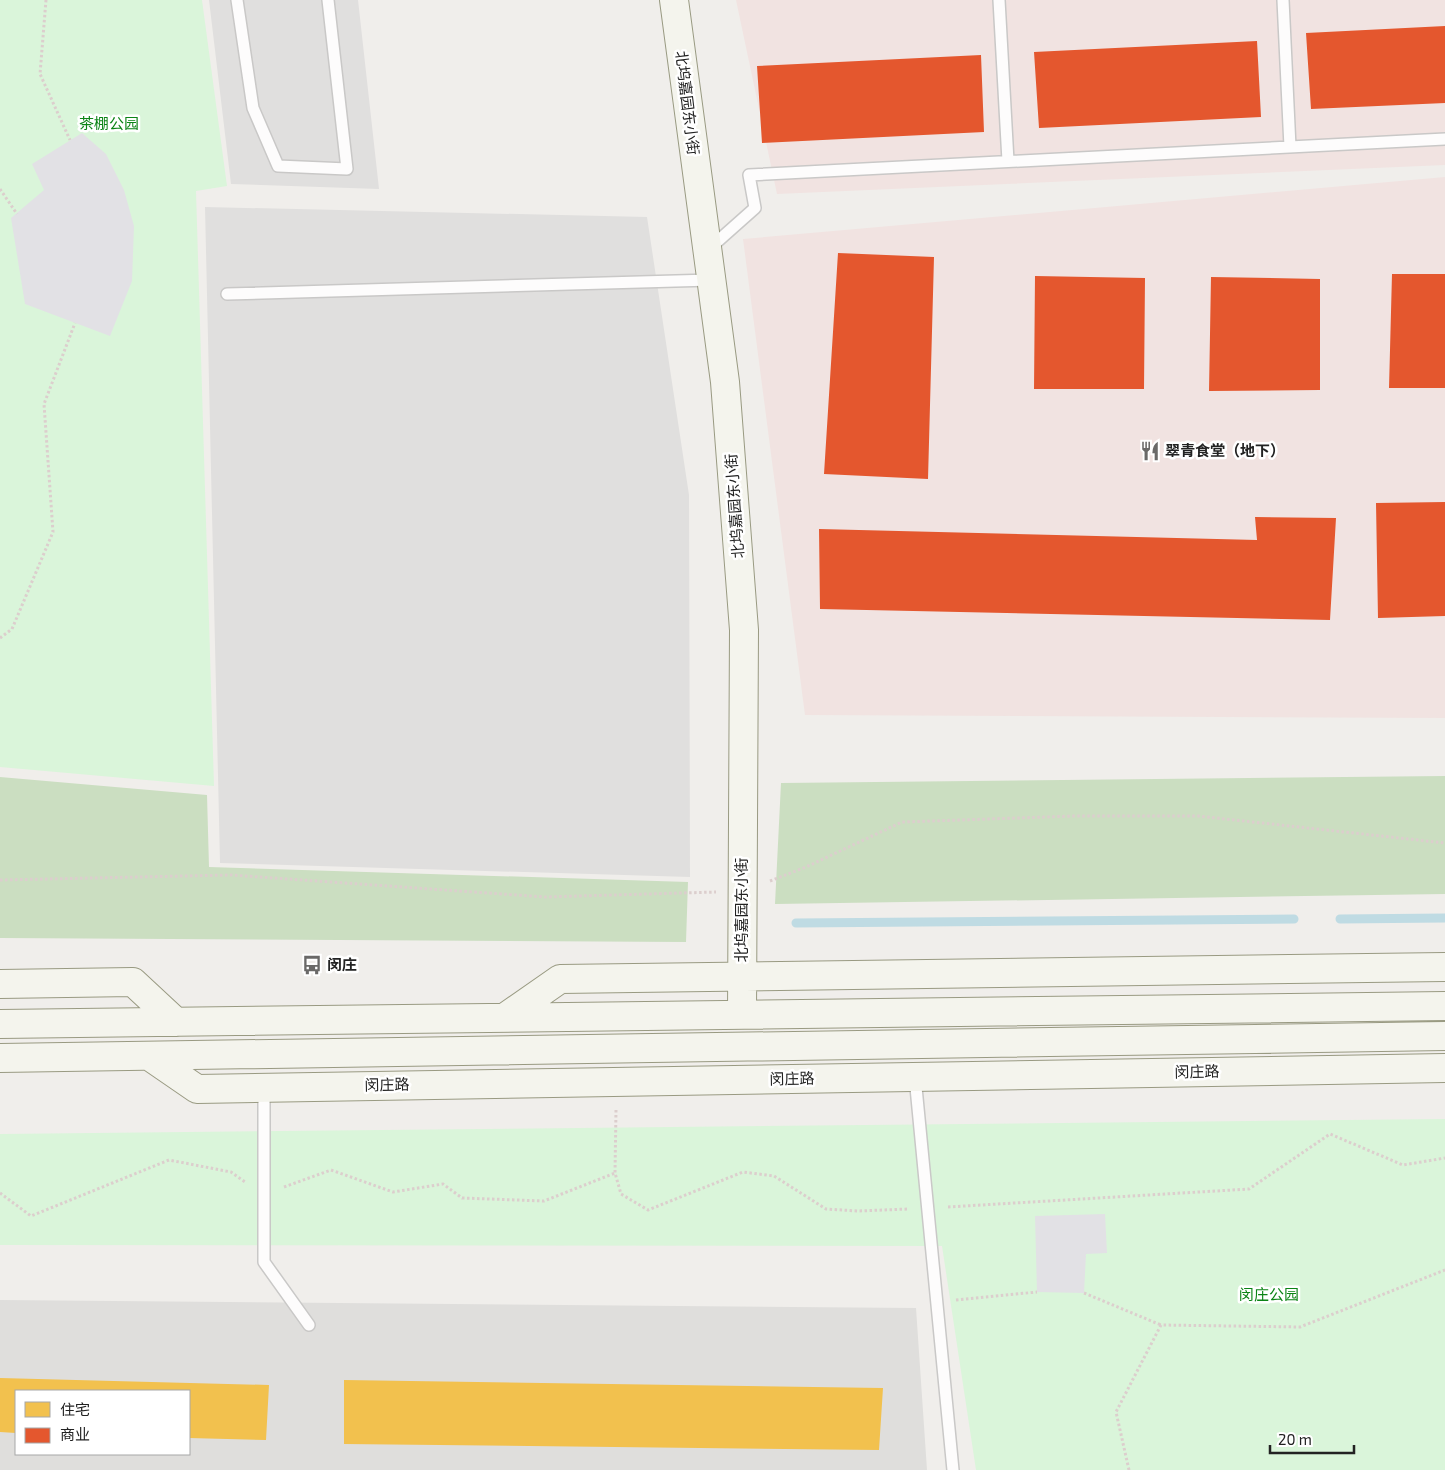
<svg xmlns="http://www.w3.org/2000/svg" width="1445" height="1470" font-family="'Exo 2','Noto Sans SC',sans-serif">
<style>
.residential{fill:#dfdedc;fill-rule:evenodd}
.commercial{fill:#f1e3e1}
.forest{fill:#cbdec1}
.park{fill:#daf5da}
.parking{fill:#e0dfde}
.plaza{fill:#e2e1e5}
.homes{fill:#f2c14e}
.shops{fill:#e4572e}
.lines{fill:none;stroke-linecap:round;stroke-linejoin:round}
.stream{stroke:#bfdbe3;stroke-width:9}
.lane-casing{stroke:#c9c8c7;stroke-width:14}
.secondary-casing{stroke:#999a82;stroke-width:30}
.path{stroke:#dccecd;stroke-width:3;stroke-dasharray:2.5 2.5;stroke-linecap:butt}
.lane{stroke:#fdfcfc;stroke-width:11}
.secondary{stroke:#f4f4ed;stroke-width:28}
.labels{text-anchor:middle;stroke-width:5;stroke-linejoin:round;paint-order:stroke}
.street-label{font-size:15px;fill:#222;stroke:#fff}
.park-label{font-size:15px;fill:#0c8416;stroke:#fff}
.poi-label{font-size:15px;font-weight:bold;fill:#222;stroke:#fff;text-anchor:start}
</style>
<rect width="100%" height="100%" fill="#f0eeeb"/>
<path class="residential" d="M 0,1300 L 916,1308 L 927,1470 L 0,1470 ZM 16,1391 L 189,1391 L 189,1454 L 16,1454 Z"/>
<path class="commercial" d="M 736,0 L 1445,0 L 1445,165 L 777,194 Z
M 1445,177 L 1445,718 L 805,715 L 743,239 Z"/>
<path class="forest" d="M 1445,776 L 1445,894 L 775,904 L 781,783 Z
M 0,777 L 207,795 L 209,867 L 688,882 L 686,942 L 0,938 Z"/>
<path class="park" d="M 0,0 L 202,0 L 227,186 L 196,191 L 214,786 L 0,767 Z
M 1445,1119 L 1445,1470 L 976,1470 L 942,1246 L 0,1245 L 0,1134 Z"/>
<path class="parking" d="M 209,0 L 358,0 L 379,189 L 231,184 Z
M 205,207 L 647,217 L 689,495 L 690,877 L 220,863 Z"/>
<path class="plaza" d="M 82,133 L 106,154 L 124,190 L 134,226 L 132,281 L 110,336 L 25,304 L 11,218 L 44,190 L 32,164 Z
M 1105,1214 L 1107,1253 L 1086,1254 L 1084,1293 L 1037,1292 L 1035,1216 Z"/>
<path class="homes" d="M 0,1378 L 269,1385 L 266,1440 L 189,1438 L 189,1391 L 16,1391 L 16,1433 L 0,1432 Z
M 344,1380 L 883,1388 L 879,1450 L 344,1444 Z"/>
<path class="shops" d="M 1445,26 L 1445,103 L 1311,109 L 1306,33 Z
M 1257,41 L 1261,117 L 1039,128 L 1034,52 Z
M 981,55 L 984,132 L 762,143 L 757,66 Z
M 838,253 L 934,257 L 928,479 L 824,474 Z
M 1392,274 L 1445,274 L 1445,388 L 1389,388 Z
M 1035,276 L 1145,278 L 1144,389 L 1034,389 Z
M 1211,277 L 1320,279 L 1320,390 L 1209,391 Z
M 1445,502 L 1445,616 L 1378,618 L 1376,503 Z
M 1255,517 L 1336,518 L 1330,620 L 820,609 L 819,529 L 1257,540 Z"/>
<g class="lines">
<path class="stream" d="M 1340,919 L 1445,918
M 796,923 L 1294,919"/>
<defs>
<path id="lane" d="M 237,0 L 253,108 L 278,166 L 347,169 L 328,0
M 999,0 L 1008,161
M 1283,0 L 1290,147
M 710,248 L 755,208 L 749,175 L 1445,139
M 227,294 L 711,280
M 915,1077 L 953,1470
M 264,1087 L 264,1262 L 309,1325"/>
<path id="secondary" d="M 674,0 L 725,382 L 744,630 L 742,1014
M 0,984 L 133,982 L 176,1022
M 504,1018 L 560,979 L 1445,967
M 0,1024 L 1445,1006
M 149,1056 L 197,1089 L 1445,1068
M 0,1058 L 1445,1036"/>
</defs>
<use href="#lane" class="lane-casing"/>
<use href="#secondary" class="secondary-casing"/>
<path class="path" d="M 46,0 L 40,74 L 70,140
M 0,189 L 17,214
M 0,638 L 12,629 L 53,532 L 44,404 L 75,323
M 0,880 L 231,875 L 545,897 L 716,892
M 770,881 L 806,867 L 902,822 L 1075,816 L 1198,816 L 1445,843
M 616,1110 L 615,1173 L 621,1194 L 648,1210 L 743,1172 L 774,1176 L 826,1209 L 858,1211 L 909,1209
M 284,1187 L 331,1170 L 393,1192 L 443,1184 L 462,1198 L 544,1201 L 615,1173
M 0,1193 L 31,1216 L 169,1160 L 231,1172 L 245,1182
M 948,1207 L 1249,1189 L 1330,1134 L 1403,1165 L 1445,1158
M 1084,1293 L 1161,1325
M 956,1300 L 1037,1292
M 1129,1470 L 1116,1412 L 1161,1325 L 1300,1327 L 1445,1270"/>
<use href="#lane" class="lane"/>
<use href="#secondary" class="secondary"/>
</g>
<defs>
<symbol id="restaurant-bare" viewBox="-9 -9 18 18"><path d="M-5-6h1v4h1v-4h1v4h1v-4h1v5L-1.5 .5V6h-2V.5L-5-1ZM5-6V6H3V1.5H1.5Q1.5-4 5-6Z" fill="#6a6968" stroke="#fff" stroke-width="2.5" paint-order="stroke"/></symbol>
<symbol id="bus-bare" viewBox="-9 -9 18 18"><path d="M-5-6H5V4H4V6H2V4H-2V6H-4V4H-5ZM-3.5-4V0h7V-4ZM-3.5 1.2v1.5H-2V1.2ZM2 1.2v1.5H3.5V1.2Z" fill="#6a6968" stroke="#fff" stroke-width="2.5" paint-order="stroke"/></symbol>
</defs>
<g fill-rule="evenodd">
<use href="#restaurant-bare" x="1136" y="437" width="28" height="28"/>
<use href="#bus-bare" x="298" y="951" width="28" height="28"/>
</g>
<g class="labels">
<g class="street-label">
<text transform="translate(687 103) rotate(83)" y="5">北坞嘉园东小街</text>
<text transform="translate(735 506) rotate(-94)" y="5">北坞嘉园东小街</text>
<text transform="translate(742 910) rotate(-90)" y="5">北坞嘉园东小街</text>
<text transform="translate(1197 1072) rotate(-1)" y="5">闵庄路</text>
<text transform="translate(792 1079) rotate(-1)" y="5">闵庄路</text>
<text transform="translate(387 1085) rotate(-1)" y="5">闵庄路</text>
</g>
<g class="park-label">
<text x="109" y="129">茶棚公园</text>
<text x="1269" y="1300">闵庄公园</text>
</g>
<g class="poi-label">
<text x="1165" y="456">翠青食堂（地下）</text>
<text x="327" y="970">闵庄</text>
</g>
</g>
<rect x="15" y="1390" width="175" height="65" fill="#ffffff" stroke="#a7a7a7"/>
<rect x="25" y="1402" width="25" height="15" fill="#f2c14e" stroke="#a7a7a7"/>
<text x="60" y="1415" font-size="15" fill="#222222">住宅</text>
<rect x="25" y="1428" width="25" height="15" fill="#e4572e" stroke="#a7a7a7"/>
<text x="60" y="1440" font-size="15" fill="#222222">商业</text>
<path d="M1270 1445v8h84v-8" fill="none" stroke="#222222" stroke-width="2.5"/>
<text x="1278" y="1445" font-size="15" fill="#222222" stroke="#ffffff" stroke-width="4" paint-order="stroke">20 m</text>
</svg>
